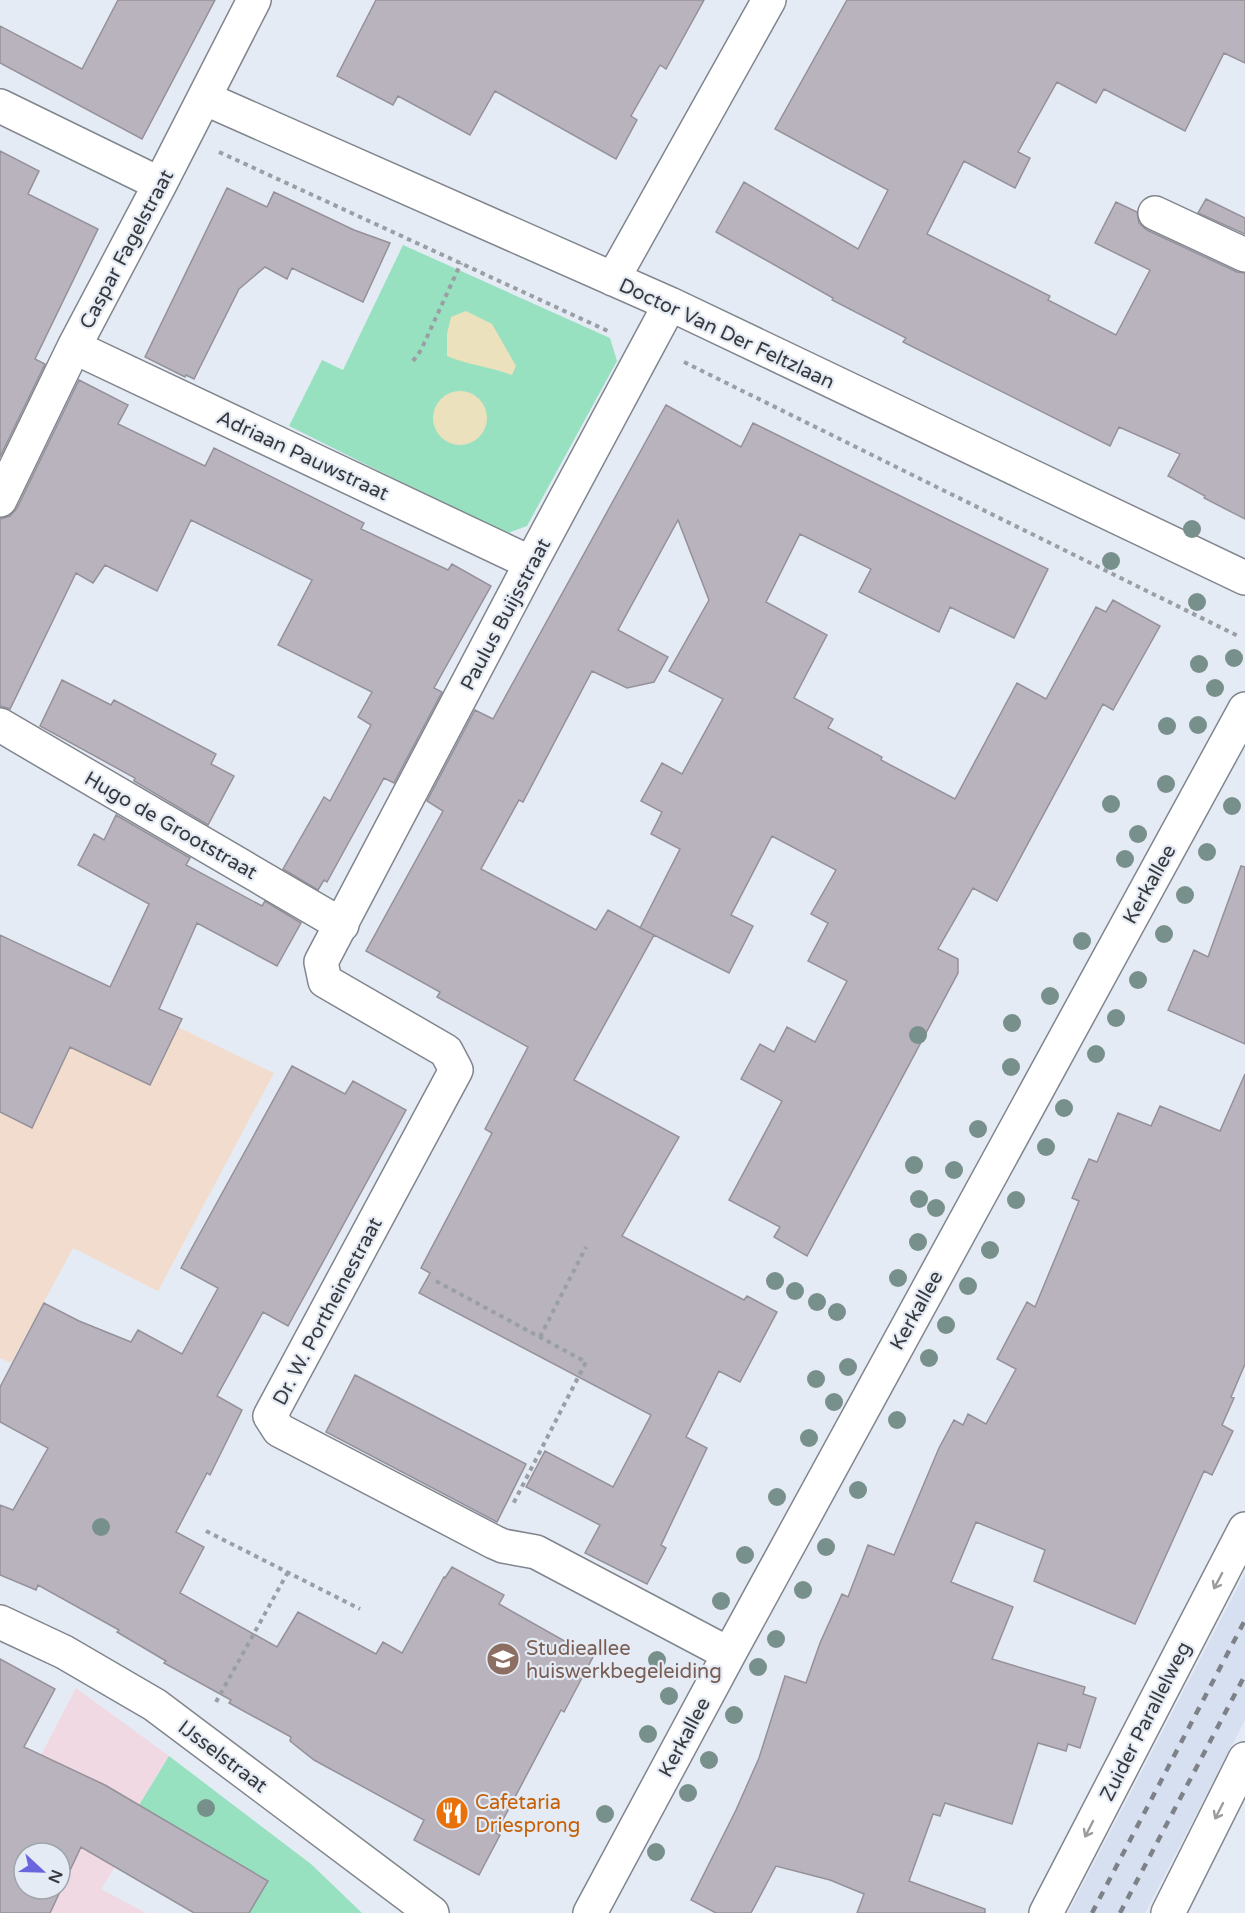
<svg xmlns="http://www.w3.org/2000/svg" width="1245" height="1913" font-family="'Varela Round',sans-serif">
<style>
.commercial{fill:#f1dcce}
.industrial{fill:#f1d9e3}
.built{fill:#d7e0f1}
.green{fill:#98e1c0}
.sand{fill:#ebe1bc}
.building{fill:#b8b3bd;stroke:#95919a;stroke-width:1.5;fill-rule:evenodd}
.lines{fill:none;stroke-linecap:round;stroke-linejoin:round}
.minor-casing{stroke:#81868e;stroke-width:36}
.path{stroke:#9a9fa5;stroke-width:4;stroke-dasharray:4.5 4.5;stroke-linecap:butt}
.minor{stroke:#fff;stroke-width:33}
.rail{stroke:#7e8187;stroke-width:4.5;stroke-dasharray:8 8;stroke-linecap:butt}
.tree{fill:#78908c}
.oneway{stroke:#9c9c9e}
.labels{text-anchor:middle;stroke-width:4.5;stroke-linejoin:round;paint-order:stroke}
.street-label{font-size:20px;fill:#383a3e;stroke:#e5ebf4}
.education-label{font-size:20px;fill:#785e54;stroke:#e5ebf4;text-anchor:start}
.food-label{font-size:20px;fill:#c56008;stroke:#e5ebf4;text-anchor:start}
</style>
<rect width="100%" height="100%" fill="#e5ebf4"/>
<path class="commercial" d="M 0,942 L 274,1073 L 158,1291 L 73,1248 L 11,1363 L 0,1358 Z"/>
<path class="industrial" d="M 76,1688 L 169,1756 L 105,1861 L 115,1867 L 101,1889 L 146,1913 L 50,1913 L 109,1787 L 41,1755 Z"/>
<path class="built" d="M 1245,1573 L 1245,1720 L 1145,1913 L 1068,1913 Z"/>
<path class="green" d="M 403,245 L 610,338 L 617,361 L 527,526 L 505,534 L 289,426 L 322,360 L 343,370 Z
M 169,1756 L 311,1864 L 362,1913 L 249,1913 L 105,1861 Z"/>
<path class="sand" d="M 466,311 L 492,324 L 516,366 L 512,375 C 491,367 468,365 447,356 L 447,334 L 451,317 Z
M433 418a27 27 0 1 1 54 0a27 27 0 1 1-54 0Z"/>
<path class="building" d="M 118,0 L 215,0 L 142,139 L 0,63 L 0,26 L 82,69 Z
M 376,0 L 704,0 L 666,69 L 660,65 L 631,116 L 637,120 L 616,159 L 495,91 L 470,135 L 398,96 L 393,105 L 337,76 Z
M 847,0 L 1245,0 L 1245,63 L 1224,53 L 1185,131 L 1104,89 L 1096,103 L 1057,82 L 1018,152 L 1030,158 L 1015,188 L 964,161 L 927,234 L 1050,296 L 1048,300 L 1116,335 L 1150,270 L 1095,243 L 1116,202 L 1137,212 L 1139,223 L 1147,230 L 1237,272 L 1245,273 L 1245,519 L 1204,498 L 1205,496 L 1168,476 L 1180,454 L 1119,427 L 1110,446 L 903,342 L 906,338 L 832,300 L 833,298 L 716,232 L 744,182 L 858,249 L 888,190 L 775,129 Z
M 0,151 L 39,171 L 28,194 L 98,229 L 35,359 L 45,364 L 0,457 Z
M 227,188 L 267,207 L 274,192 L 354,230 L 390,243 L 363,302 L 292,268 L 287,279 L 265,267 L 239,289 L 194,379 L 186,375 L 185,377 L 145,357 Z
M 1206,199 L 1245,218 L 1245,234 L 1198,213 Z
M 79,380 L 128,405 L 118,424 L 205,466 L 214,448 L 364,523 L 361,529 L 448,570 L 452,564 L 491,586 L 434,688 L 442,692 L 394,783 L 384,778 L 327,882 L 324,880 L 318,890 L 283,869 L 324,797 L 330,801 L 371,725 L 358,717 L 372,692 L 278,645 L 312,580 L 191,520 L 157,591 L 105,565 L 93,583 L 76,573 L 10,709 L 0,706 L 0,519 L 10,516 L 17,508 Z
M 666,405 L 741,447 L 753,423 L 1048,569 L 1014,638 L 950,607 L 939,632 L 859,592 L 871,569 L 800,534 L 766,602 L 827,635 L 794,698 L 833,719 L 828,728 L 882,757 L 881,760 L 955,799 L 1017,683 L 1046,699 L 1096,607 L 1106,612 L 1113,600 L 1160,626 L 1113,710 L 1103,704 L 997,901 L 973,888 L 938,949 L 958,959 L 958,973 L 807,1256 L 774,1237 L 780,1227 L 729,1200 L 782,1101 L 741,1079 L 760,1044 L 774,1052 L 787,1027 L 815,1042 L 847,981 L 808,961 L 828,923 L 811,914 L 836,870 L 772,836 L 731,915 L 753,926 L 729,973 L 640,928 L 680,849 L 651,834 L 662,812 L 641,801 L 662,763 L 682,774 L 723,699 L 669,671 L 709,600 L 678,520 L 618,630 L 668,657 L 654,682 L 627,688 L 592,671 L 523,802 L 519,800 L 481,869 L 596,930 L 608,910 L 654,935 L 574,1080 L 679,1137 L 622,1236 L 744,1300 L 747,1296 L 777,1312 L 740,1382 L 719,1371 L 686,1437 L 707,1448 L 661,1545 L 666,1548 L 647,1584 L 585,1553 L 600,1525 L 526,1487 L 545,1451 L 613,1487 L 651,1415 L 419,1293 L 430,1273 L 421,1268 L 492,1133 L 485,1129 L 528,1047 L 437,997 L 440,992 L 366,951 L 443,811 L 427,801 L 475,710 L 493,719 Z
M 62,680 L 111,705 L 114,700 L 216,754 L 211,764 L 234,776 L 208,825 L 134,781 L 135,778 L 40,726 Z
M 116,815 L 190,858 L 186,865 L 262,906 L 265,901 L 301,923 L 277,966 L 197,923 L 159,1009 L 182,1019 L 150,1085 L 70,1047 L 32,1128 L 0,1112 L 0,935 L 110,987 L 149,904 L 78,865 L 94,834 L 104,840 Z
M 1241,866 L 1245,867 L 1245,1044 L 1168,1010 L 1194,950 L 1208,957 Z
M 292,1066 L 345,1094 L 353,1081 L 406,1110 L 288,1326 L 263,1312 L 217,1396 L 242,1410 L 210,1475 L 207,1473 L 176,1532 L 204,1547 L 180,1593 L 277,1647 L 298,1612 L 376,1654 L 383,1642 L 402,1653 L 444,1577 L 445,1578 L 452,1567 L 504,1595 L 499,1604 L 593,1657 L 564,1712 L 561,1710 L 496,1833 L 500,1835 L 479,1875 L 414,1840 L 424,1820 L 314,1760 L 290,1741 L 291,1737 L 229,1703 L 231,1700 L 164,1663 L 166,1661 L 117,1632 L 119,1630 L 38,1585 L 36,1590 L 0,1575 L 0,1505 L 13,1510 L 48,1448 L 0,1422 L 0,1387 L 44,1303 L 79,1321 L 131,1342 L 138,1330 L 182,1354 L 218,1288 L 181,1268 Z
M 1245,1074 L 1245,1364 L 1231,1397 L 1234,1398 L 1222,1425 L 1233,1431 L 1212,1475 L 1204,1471 L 1135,1624 L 1034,1581 L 1045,1550 L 976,1522 L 951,1582 L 1013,1607 L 992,1659 L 1085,1687 L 1083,1694 L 1096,1698 L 1080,1748 L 1068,1744 L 1066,1751 L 1038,1743 L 1012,1824 L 945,1803 L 940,1816 L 933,1814 L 909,1881 L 985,1909 L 985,1913 L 857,1913 L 864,1894 L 830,1880 L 776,1866 L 751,1913 L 716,1913 L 691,1900 L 736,1810 L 759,1758 L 785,1676 L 806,1683 L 820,1643 L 842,1594 L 848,1597 L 868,1545 L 894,1555 L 939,1448 L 954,1420 L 963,1425 L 968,1414 L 986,1424 L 1016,1369 L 997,1359 L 1027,1302 L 1035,1307 L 1079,1201 L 1072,1198 L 1089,1159 L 1097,1162 L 1118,1113 L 1151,1126 L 1160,1106 L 1220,1131 Z
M 355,1375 L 526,1464 L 497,1522 L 326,1432 Z
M 0,1659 L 55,1689 L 24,1747 L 105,1785 L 268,1881 L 249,1913 L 194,1913 L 81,1847 L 50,1913 L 0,1913 ZM 24,1853 L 60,1853 L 60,1889 L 24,1889 Z"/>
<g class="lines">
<defs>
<path id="minor" d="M 204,98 L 670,304 L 1245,578
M 0,106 L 160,184
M 1155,213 L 1245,255
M 613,279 L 769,0
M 670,304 L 531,563 L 321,962 L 325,981 L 446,1051 L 456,1070 L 270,1416 L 279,1430 L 494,1542 L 503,1546 L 536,1552 L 729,1654
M 74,347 L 531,563
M 0,500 L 74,347 L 160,184 L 254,0
M 0,725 L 342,925
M 0,1622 L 64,1652 L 155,1705 L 432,1913
M 590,1913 L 729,1654 L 1245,709
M 1046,1913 L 1245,1529
M 1168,1913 L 1245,1759"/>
</defs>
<use href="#minor" class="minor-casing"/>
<path class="path" d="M 219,152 L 610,332
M 413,361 L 421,350 L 461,263
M 684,362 L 1240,637
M 436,1281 L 586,1362 L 512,1506
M 540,1337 L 586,1247
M 206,1531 L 360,1609
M 216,1702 L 288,1572"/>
<use href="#minor" class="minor"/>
<path class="rail" d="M 1092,1913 L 1245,1620
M 1120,1913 L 1245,1675"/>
</g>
<g class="tree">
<circle cx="1192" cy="529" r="9"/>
<circle cx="1111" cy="561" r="9"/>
<circle cx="1197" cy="602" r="9"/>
<circle cx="1234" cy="658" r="9"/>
<circle cx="1199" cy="664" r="9"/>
<circle cx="1215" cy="688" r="9"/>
<circle cx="1198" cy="725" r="9"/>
<circle cx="1167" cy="726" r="9"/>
<circle cx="1166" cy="784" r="9"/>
<circle cx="1111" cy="804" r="9"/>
<circle cx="1232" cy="806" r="9"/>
<circle cx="1138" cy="834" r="9"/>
<circle cx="1207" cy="852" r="9"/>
<circle cx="1125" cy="859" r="9"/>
<circle cx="1185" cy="895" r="9"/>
<circle cx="1164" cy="934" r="9"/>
<circle cx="1082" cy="941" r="9"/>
<circle cx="1138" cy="980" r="9"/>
<circle cx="1050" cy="996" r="9"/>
<circle cx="1116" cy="1018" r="9"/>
<circle cx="1012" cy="1023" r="9"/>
<circle cx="918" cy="1035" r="9"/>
<circle cx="1096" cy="1054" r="9"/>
<circle cx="1011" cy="1067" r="9"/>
<circle cx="1064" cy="1108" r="9"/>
<circle cx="978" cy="1129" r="9"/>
<circle cx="1046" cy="1147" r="9"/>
<circle cx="914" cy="1165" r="9"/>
<circle cx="954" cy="1170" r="9"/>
<circle cx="919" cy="1199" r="9"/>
<circle cx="1016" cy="1200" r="9"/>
<circle cx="936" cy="1208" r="9"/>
<circle cx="918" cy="1242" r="9"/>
<circle cx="990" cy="1250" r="9"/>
<circle cx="898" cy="1278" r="9"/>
<circle cx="775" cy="1281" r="9"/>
<circle cx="968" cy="1286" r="9"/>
<circle cx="795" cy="1291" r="9"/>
<circle cx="817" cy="1302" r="9"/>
<circle cx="837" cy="1312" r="9"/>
<circle cx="946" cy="1325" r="9"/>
<circle cx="929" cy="1358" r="9"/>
<circle cx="848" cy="1367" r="9"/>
<circle cx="816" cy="1379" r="9"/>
<circle cx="834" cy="1402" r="9"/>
<circle cx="897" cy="1420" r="9"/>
<circle cx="809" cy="1438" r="9"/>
<circle cx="858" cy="1490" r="9"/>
<circle cx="777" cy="1497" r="9"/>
<circle cx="101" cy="1527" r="9"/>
<circle cx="826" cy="1547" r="9"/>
<circle cx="745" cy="1555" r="9"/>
<circle cx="803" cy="1590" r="9"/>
<circle cx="721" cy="1601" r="9"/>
<circle cx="776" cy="1639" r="9"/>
<circle cx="657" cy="1660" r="9"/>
<circle cx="758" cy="1667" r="9"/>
<circle cx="669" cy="1696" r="9"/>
<circle cx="734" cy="1715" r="9"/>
<circle cx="648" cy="1734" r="9"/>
<circle cx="709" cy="1760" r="9"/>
<circle cx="688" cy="1793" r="9"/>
<circle cx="206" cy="1808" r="9"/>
<circle cx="605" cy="1814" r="9"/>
<circle cx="656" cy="1852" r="9"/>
</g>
<defs><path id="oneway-shaft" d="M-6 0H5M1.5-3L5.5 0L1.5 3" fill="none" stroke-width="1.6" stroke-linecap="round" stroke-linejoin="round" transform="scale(1.5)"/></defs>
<g class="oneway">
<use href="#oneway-shaft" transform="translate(1218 1581) rotate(118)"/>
<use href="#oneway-shaft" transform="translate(1219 1811) rotate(117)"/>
<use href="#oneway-shaft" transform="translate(1089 1829) rotate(117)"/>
</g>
<defs>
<symbol id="school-disc" viewBox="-11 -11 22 22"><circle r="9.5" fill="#8d6e63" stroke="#e5ebf4"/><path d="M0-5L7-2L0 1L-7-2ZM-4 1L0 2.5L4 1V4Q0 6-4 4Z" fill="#fff"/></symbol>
<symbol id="restaurant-disc" viewBox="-11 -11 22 22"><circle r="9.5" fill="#e8710a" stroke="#e5ebf4"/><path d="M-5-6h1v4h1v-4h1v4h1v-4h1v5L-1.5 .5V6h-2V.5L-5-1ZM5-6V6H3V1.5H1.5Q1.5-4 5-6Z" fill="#fff"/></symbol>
</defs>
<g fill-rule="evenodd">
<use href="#school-disc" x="484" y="1640" width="38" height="38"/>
<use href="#restaurant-disc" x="433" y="1794" width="38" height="38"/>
</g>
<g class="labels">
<g class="street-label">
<text transform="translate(126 249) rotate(-62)" y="7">Caspar Fagelstraat</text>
<text transform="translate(727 333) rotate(25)" y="7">Doctor Van Der Feltzlaan</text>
<text transform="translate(303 455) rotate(25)" y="7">Adriaan Pauwstraat</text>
<text transform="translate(505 614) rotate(-62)" y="7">Paulus Buijsstraat</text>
<text transform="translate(171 825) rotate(30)" y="7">Hugo de Grootstraat</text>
<text transform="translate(1149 884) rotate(-61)" y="7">Kerkallee</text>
<text transform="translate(916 1310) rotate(-61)" y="7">Kerkallee</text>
<text transform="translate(327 1311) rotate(-62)" y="7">Dr. W. Portheinestraat</text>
<text transform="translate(1145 1721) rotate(-63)" y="7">Zuider Parallelweg</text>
<text transform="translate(684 1737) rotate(-62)" y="7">Kerkallee</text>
<text transform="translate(223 1756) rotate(37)" y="7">IJsselstraat</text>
</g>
<g class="education-label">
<text x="526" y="1655">Studieallee<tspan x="526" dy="23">huiswerkbegeleiding</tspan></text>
</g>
<g class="food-label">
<text x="475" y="1809">Cafetaria<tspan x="475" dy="23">Driesprong</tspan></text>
</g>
</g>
<g transform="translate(42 1871) rotate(112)"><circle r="28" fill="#e5ebf4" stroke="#a0a4ab" stroke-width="1.5"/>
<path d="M0-4.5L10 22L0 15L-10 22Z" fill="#6865df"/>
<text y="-9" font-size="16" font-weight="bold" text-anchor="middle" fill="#383a3e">N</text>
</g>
</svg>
